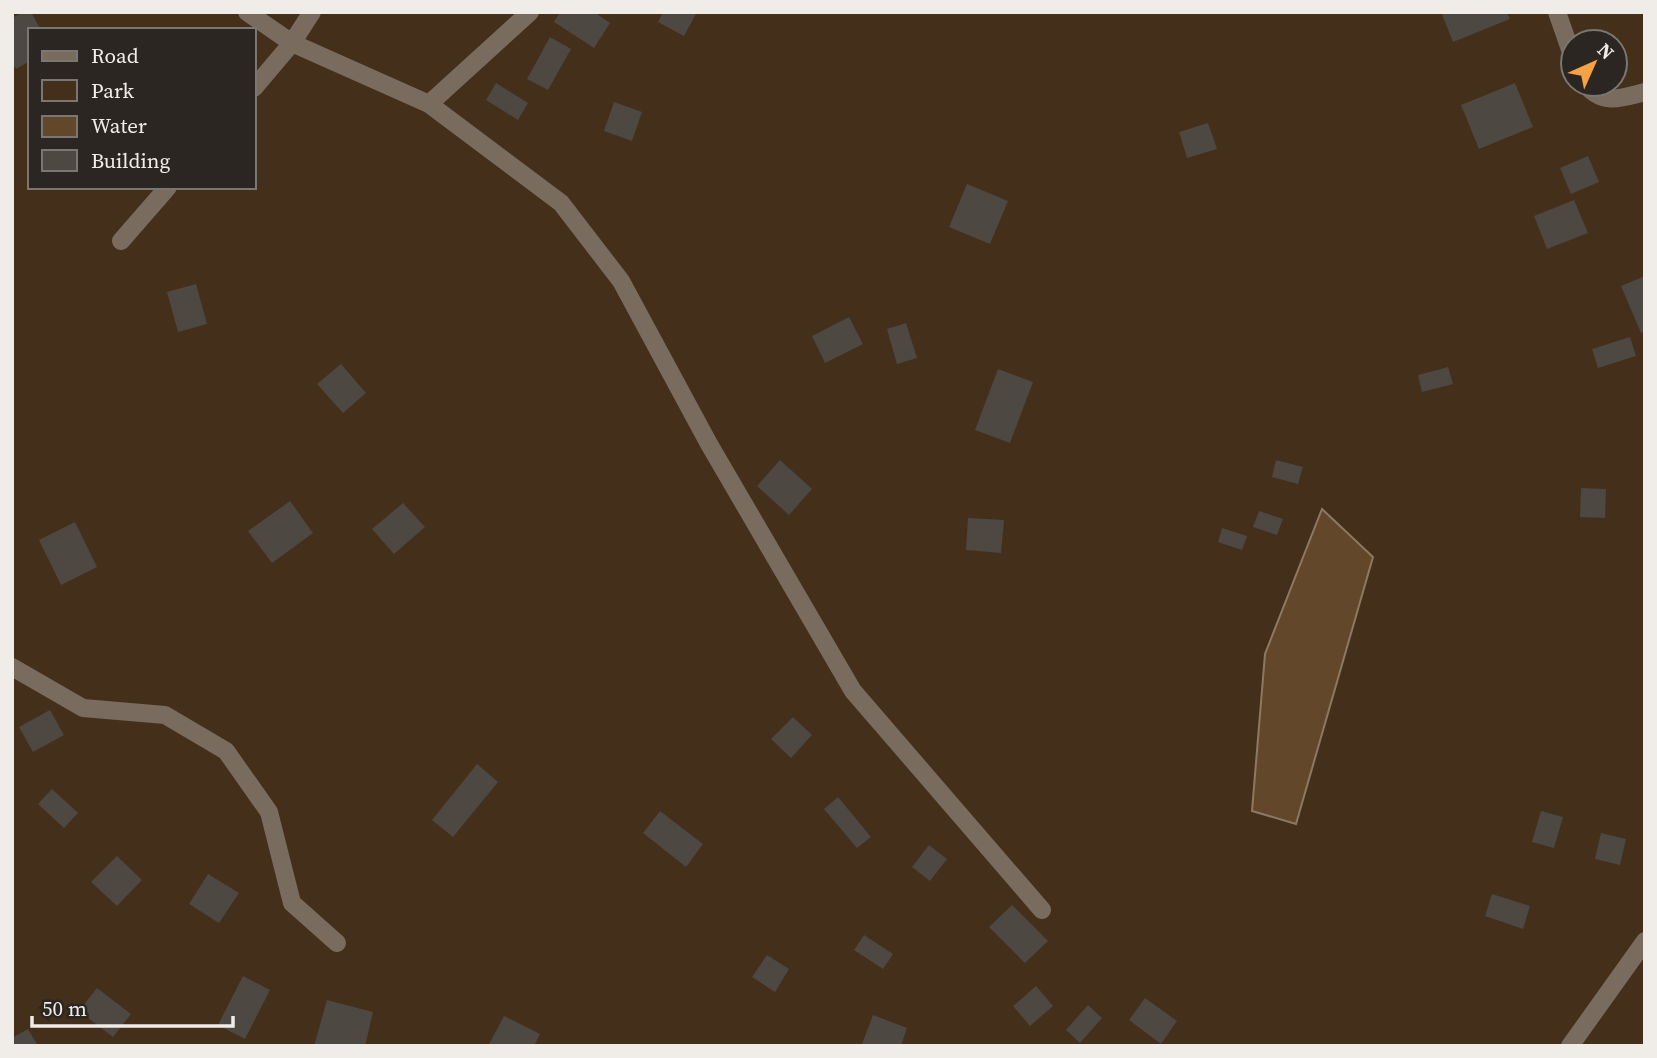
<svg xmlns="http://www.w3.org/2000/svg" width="1657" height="1058" font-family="'Source Serif 4',serif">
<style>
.green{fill:#442f1b;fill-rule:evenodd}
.water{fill:#63472a;stroke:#8d7963;stroke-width:2}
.building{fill:#4d4842}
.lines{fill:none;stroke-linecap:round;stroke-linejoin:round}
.minor{stroke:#796c5f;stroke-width:18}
</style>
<rect width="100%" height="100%" fill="#2b2621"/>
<path class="green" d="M 12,12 L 1645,12 L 1645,1046 L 12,1046 ZM 30,30 L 254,30 L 254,187 L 30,187 ZM 1573,42 L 1615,42 L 1615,84 L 1573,84 Z"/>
<path class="water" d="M 1322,509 L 1373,557 L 1296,824 L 1252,811 L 1265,654 Z"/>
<path class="building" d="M 23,12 L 31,12 L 41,30 L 30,30 L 30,61 L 16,69 L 12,63 L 12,18 Z
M 560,12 L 594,12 L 610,23 L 594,48 L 554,22 Z
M 663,12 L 697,12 L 684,36 L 658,22 Z
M 1441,12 L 1507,12 L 1510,19 L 1453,42 Z
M 550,37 L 571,49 L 548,90 L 527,79 Z
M 496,83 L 528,103 L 518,120 L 486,100 Z
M 1515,83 L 1533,127 L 1479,149 L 1461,105 Z
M 614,102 L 642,112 L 632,141 L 604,131 Z
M 1208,123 L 1217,149 L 1187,158 L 1179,132 Z
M 1588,156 L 1599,182 L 1571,194 L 1560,168 Z
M 967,184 L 1008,201 L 990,244 L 949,227 Z
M 1574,200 L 1588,233 L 1547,249 L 1534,216 Z
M 1645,276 L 1645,331 L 1641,333 L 1621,286 Z
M 196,284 L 207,324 L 178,332 L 167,292 Z
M 849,317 L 863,344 L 825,363 L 812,336 Z
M 906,323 L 917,358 L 897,364 L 887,329 Z
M 1630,337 L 1636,356 L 1598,368 L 1592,349 Z
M 341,364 L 366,393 L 343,413 L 317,384 Z
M 1448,367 L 1453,384 L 1422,392 L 1418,375 Z
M 998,369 L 1033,382 L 1010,443 L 975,430 Z
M 780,460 L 812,489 L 789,515 L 757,486 Z
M 1276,460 L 1303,467 L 1298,484 L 1272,477 Z
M 1581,488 L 1606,489 L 1605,518 L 1580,517 Z
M 290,501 L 313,533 L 272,563 L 248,531 Z
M 403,503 L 425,527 L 394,554 L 372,529 Z
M 1259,511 L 1283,519 L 1277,535 L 1253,527 Z
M 968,518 L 1004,520 L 1001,553 L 966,550 Z
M 75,522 L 97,567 L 61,585 L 39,540 Z
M 1222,528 L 1247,536 L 1242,550 L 1218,542 Z
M 50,710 L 64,735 L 33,752 L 19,727 Z
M 793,717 L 812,735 L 791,758 L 771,739 Z
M 477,764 L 498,782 L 453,837 L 432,820 Z
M 52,789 L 78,813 L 64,828 L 38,804 Z
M 838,797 L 871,837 L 857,848 L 824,809 Z
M 660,811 L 703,844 L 686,867 L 643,833 Z
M 1541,811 L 1563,817 L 1554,848 L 1532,842 Z
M 1601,833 L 1626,839 L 1620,865 L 1595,859 Z
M 929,845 L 947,859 L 930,881 L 912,867 Z
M 117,856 L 142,880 L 117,906 L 91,882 Z
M 208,874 L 239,893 L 219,923 L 189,904 Z
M 1492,894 L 1530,906 L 1523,929 L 1485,916 Z
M 1012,905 L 1048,941 L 1025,963 L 989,927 Z
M 864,935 L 893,954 L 883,969 L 854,950 Z
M 767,955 L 789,969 L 775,992 L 752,977 Z
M 243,976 L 270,990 L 245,1039 L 218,1025 Z
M 1036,986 L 1053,1006 L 1030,1026 L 1013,1006 Z
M 97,988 L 131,1014 L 113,1037 L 79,1011 Z
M 1145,998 L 1177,1021 L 1161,1044 L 1129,1020 Z
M 327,1000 L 373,1012 L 365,1046 L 314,1046 Z
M 1088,1005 L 1102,1018 L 1080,1043 L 1066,1030 Z
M 873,1015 L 907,1028 L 901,1046 L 862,1044 Z
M 504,1016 L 540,1034 L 534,1046 L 488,1046 Z
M 28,1029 L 38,1046 L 12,1046 L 12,1038 Z"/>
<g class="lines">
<path class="minor" d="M 247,12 L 292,43 L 429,104 L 530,12
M 1557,12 L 1573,58
M 1585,84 C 1603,106 1621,98 1645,92
M 254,88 L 292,43 L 312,12
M 429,104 L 561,203 L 621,281 L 709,444 L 853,691 L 1042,910
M 121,241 L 168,187
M 12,667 L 83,708 L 165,715 L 226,751 L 269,812 L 292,903 L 337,943
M 1570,1046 L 1645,941"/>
</g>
<rect width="1657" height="1058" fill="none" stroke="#f0ede9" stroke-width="28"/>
<rect x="28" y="28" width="228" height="161" fill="#2b2621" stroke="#7a7671" stroke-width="2"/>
<rect x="42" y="51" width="35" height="10" fill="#796c5f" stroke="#7a7671" stroke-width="2"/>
<text x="91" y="63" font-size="21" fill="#f0ede9">Road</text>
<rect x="42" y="80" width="35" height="21" fill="#442f1b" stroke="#7a7671" stroke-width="2"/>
<text x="91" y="98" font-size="21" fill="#f0ede9">Park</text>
<rect x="42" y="116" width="35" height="21" fill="#63472a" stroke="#7a7671" stroke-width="2"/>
<text x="91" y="133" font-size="21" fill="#f0ede9">Water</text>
<rect x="42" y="150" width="35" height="21" fill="#4d4842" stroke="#7a7671" stroke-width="2"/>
<text x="91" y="168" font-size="21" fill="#f0ede9">Building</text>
<g transform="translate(1594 63) rotate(45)"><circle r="33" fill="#2b2621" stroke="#7a7671" stroke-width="2"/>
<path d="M0-5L12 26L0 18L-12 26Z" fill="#f5a246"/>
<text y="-10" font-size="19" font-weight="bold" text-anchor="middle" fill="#f0ede9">N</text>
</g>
<path d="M32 1016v10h201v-10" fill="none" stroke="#f0ede9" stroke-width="3.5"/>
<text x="42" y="1016" font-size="21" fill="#f0ede9" stroke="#2b2621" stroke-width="5" paint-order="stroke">50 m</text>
</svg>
